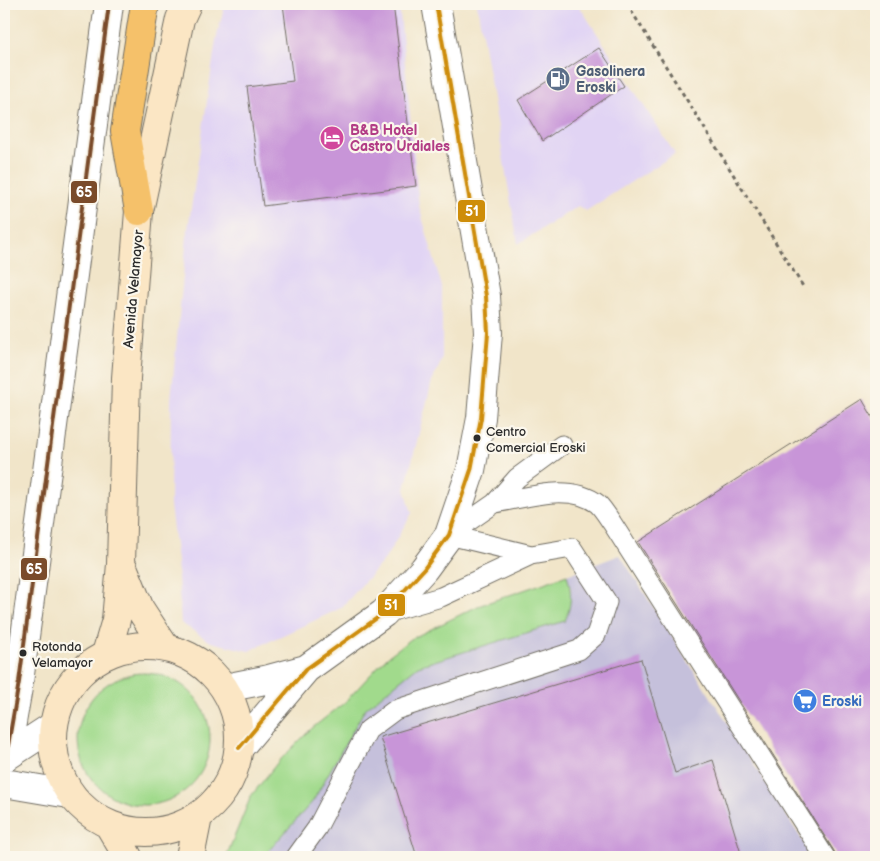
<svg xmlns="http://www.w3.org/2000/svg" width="880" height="861" font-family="'Balsamiq Sans',sans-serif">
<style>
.built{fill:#e1d4f4}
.industrial{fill:#c5c0db}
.green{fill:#a1da8c;stroke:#66825c}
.building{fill:#c895d8}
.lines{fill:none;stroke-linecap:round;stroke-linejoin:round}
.lane-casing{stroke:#706c62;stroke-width:21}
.street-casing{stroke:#706c62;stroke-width:30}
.secondary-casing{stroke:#706c62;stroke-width:30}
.highway-casing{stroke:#706c62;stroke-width:30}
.path{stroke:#706c62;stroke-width:3;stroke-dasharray:4 4;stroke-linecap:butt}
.lane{stroke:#fff;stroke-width:19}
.street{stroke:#fff;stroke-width:28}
.secondary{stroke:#fbe6c4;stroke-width:28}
.highway{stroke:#f5c16b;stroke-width:28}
.bus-1-casing{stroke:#fbf7ec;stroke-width:8}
.bus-2-casing{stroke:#fbf7ec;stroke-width:8}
.bus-1{stroke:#ce8d09;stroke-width:4}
.bus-2{stroke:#7a4b2a;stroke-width:4}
.bus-dot{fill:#2b2b2b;stroke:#fbf7ec;stroke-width:2}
.labels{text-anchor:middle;stroke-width:4.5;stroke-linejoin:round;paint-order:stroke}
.bus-label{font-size:13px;fill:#2b2b2b;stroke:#fbf7ec;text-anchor:start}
.service-label{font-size:14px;font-weight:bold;fill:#4e5e75;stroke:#fbf7ec;text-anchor:start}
.hotel-label{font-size:14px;font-weight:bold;fill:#b23c85;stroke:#fbf7ec;text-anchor:start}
.street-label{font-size:14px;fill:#2b2b2b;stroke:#fbf7ec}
.shop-label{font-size:14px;font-weight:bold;fill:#366cbe;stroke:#fbf7ec;text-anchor:start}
.line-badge{stroke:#fbf7ec;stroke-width:2}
.badge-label{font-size:14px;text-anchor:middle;font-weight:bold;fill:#fff}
</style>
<rect width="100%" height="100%" fill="#fbf7ec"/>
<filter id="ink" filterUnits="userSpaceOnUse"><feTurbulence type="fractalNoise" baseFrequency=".02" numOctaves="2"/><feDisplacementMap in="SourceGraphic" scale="10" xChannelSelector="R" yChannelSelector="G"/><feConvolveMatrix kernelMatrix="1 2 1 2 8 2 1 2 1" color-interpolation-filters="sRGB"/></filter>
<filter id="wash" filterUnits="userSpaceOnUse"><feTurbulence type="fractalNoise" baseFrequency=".0096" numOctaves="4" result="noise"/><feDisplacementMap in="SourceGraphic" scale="20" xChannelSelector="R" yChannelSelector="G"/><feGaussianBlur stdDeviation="1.12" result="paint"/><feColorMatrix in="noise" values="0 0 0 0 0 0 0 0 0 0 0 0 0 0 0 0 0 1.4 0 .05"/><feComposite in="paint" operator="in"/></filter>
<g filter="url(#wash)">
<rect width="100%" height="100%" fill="#f1e5c9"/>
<path class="built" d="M 225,4 L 399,4 L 419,206 L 442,287 L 442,360 L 432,381 L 405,489 L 412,513 L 385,559 L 341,608 L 249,651 L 211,642 L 181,623 L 177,561 L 170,505 L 171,399 L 187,236 L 216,40 Z
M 477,4 L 578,4 L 675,154 L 586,211 L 578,206 L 518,244 Z"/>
<path class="industrial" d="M 620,555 L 813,857 L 263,857 L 313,801 L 365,709 L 418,666 L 565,621 L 571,589 L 567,575 Z"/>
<path class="green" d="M 567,575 C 572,592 572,604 565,621 L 418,666 L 365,709 L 313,801 L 263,857 L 226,857 L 251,796 L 278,762 L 311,729 L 344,703 L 387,657 L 411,639 L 478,606 Z
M78 739a66 66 0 1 1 132 0a66 66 0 1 1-132 0Z"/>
<g id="blocks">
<path class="building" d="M 283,4 L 393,4 L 416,186 L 263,206 L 247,87 L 293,81 Z
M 599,48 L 624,86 L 542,141 L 518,100 Z
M 862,399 L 876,423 L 876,857 L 836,857 L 834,851 L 638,542 Z
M 641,659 L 675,773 L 713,760 L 742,857 L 417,857 L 380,737 Z"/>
</g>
</g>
<g filter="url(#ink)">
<use href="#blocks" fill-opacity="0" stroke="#706c62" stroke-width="1"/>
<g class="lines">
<defs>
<path id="lane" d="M 495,503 C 527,498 569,482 598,504 C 603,509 608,517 612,523 L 825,857
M 449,535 L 495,503 L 517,478 L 562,445
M 449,535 L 531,555
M 296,857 L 317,828 L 368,730 L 395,710 L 579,650 L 596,635 L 607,602 L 572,548 L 531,555 L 441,597 L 385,613"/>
<path id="street" d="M 225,688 L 265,680 L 306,669
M 239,748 L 306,669 L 384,613 L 424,569 L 449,535 L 471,470 L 481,418 L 488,333 L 486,296 L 436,4
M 6,757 L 19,682 L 109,4
M 4,758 L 53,726
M 4,783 L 69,794"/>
<path id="secondary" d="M 123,567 L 140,609 L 165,647
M53 739a93 93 0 1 1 186 0a93 93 0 1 1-186 0Z
M 106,654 L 116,620 L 121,564 L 126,378 L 139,211 L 180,19 L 187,4
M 109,825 L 128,857
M 190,857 L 198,817"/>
<path id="highway" d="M 139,211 L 125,131 L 145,4"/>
</defs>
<use href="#lane" class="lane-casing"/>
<use href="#street" class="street-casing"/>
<use href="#secondary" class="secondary-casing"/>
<use href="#highway" class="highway-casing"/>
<path class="path" d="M 627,4 L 804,288"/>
<use href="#lane" class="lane"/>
<use href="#street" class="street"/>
<use href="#secondary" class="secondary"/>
<use href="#highway" class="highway"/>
<defs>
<path id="bus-1" d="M 239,748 L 306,669 L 384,613 L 424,569 L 449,535 L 471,470 L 481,418 L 488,333 L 486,296 L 436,4"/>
<path id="bus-2" d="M 6,757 L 19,682 L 109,4"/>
</defs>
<use href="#bus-1" class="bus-1-casing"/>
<use href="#bus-2" class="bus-2-casing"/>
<use href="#bus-1" class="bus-1"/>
<use href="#bus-2" class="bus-2"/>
</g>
</g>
<defs>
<symbol id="fuel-disc" viewBox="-11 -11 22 22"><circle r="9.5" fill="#5c6f8a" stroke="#fbf7ec"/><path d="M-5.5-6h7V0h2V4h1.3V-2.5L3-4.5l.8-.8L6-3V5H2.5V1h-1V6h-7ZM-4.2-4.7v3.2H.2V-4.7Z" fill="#fff"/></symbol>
<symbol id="hotel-disc" viewBox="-11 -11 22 22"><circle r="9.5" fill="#d1479c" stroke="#fbf7ec"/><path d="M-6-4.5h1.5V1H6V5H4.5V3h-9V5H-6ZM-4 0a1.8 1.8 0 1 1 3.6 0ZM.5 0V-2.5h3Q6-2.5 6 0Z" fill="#fff"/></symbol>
<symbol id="supermarket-disc" viewBox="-11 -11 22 22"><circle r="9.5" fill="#3f7fe0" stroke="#fbf7ec"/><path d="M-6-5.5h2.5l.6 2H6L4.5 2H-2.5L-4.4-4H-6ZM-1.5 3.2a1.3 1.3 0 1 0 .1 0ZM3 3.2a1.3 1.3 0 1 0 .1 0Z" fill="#fff"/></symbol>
</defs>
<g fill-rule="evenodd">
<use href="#fuel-disc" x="544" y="65" width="28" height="28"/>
<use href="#hotel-disc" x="318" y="124" width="28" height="28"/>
<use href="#supermarket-disc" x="791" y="687" width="28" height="28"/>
</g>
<g class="bus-dot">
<circle cx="477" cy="438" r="4.5"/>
<circle cx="23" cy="653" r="4.5"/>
</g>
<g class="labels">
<g class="bus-label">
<text x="486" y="436">Centro<tspan x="486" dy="16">Comercial Eroski</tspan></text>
<text x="32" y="651">Rotonda<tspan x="32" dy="16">Velamayor</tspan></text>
</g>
<g class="service-label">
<text x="576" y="76">Gasolinera<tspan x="576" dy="16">Eroski</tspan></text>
</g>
<g class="hotel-label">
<text x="350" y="135">B&amp;B Hotel<tspan x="350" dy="16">Castro Urdiales</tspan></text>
</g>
<g class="street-label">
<text transform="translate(133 289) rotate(-85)" y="5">Avenida Velamayor</text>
</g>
<g class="shop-label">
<text x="822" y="706">Eroski</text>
</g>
</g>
<g class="line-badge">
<rect x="70" y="180" width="28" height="24" rx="5" fill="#7a4b2a"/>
<rect x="457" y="199" width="29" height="24" rx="5" fill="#ce8d09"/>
<rect x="20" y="557" width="28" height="24" rx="5" fill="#7a4b2a"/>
<rect x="377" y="593" width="29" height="24" rx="5" fill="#ce8d09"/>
</g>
<g class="badge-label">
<text x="84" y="197">65</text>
<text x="472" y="216">51</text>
<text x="34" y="574">65</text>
<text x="391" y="610">51</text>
</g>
<rect width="880" height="861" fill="none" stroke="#fbf7ec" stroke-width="20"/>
</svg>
